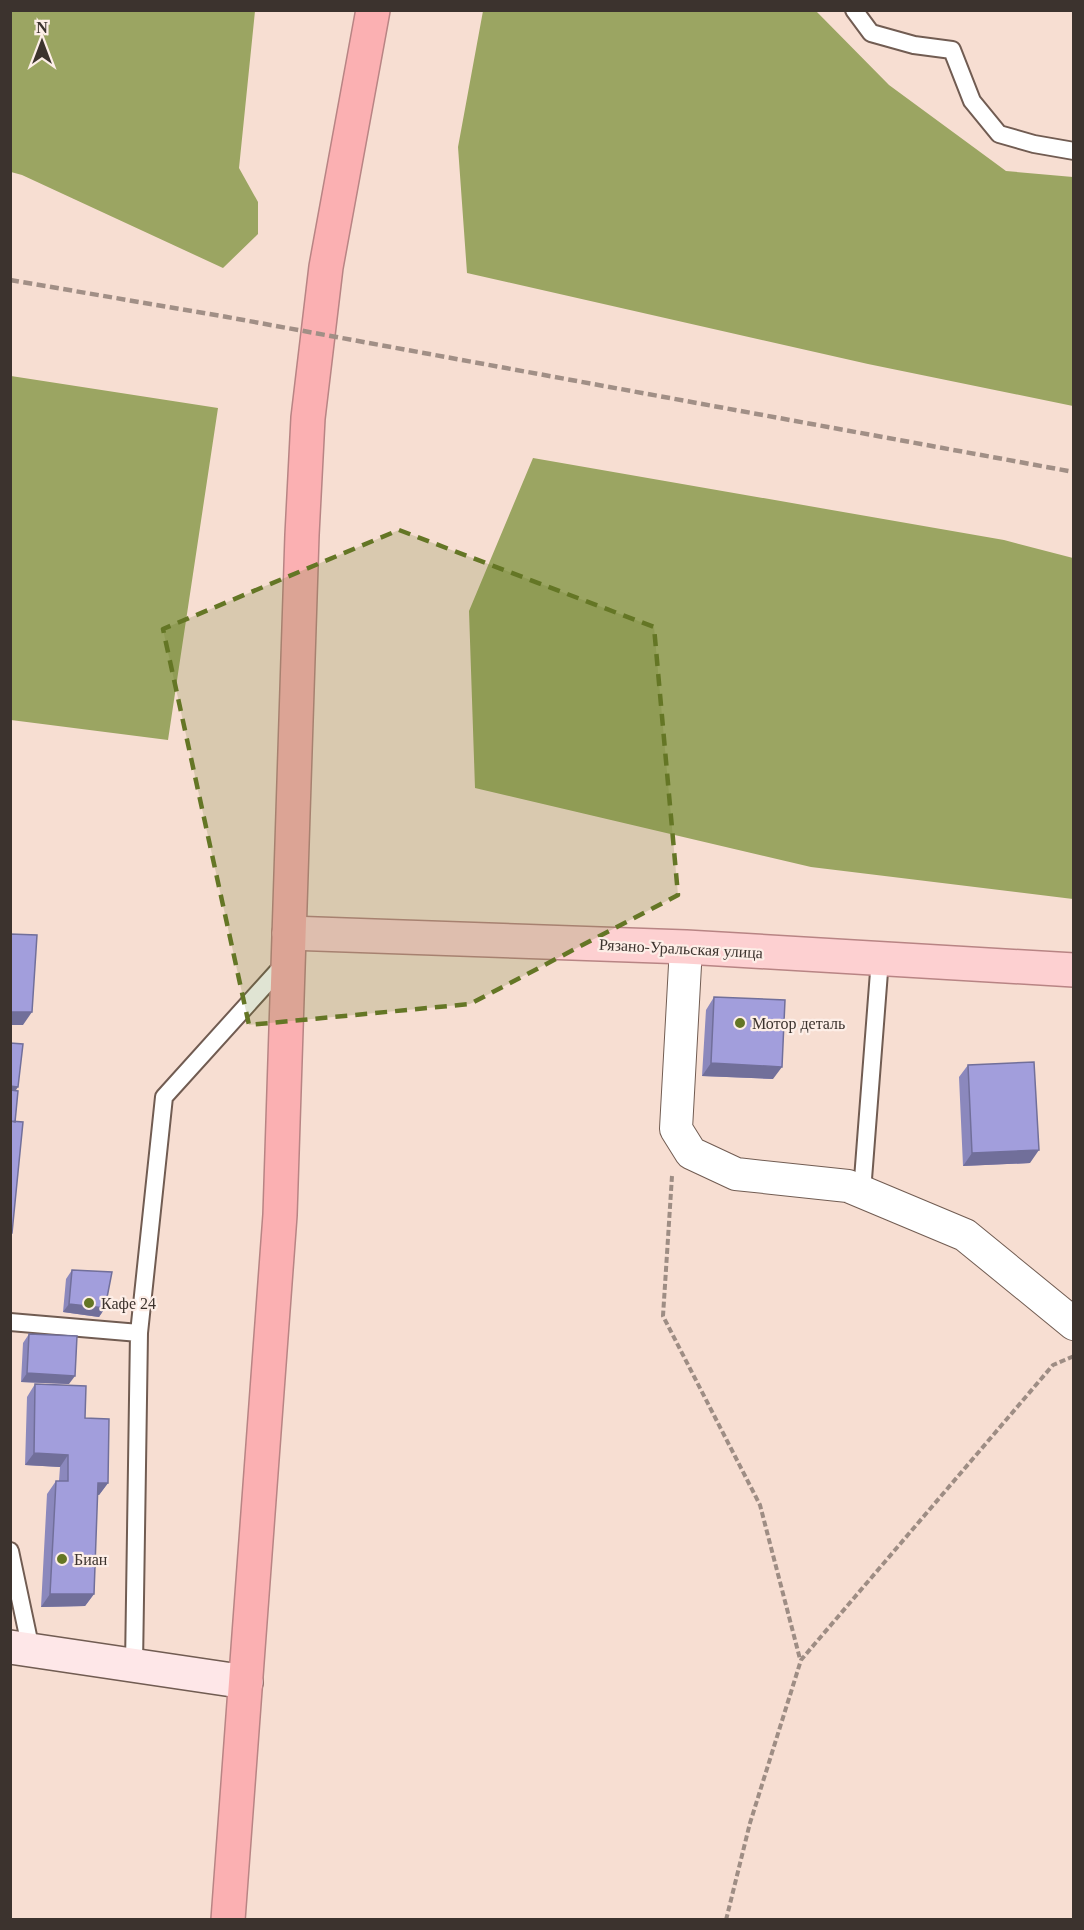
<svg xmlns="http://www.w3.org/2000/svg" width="1084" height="1930" font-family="'Times New Roman',serif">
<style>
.forest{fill:#9ba562}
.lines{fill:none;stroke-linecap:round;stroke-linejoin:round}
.lane-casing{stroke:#715c52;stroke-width:20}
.street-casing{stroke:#715c52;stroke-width:34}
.secondary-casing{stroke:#715c52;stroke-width:36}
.primary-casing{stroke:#b88484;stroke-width:36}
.highway-casing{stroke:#b88484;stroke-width:36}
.path{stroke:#9e8d84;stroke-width:4;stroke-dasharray:6 3;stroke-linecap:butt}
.lane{stroke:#fff;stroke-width:16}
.street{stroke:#fff;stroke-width:32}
.secondary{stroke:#fee7e8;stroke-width:33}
.primary{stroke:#fdd0d1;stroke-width:33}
.highway{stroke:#fbb0b2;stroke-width:33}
.rail{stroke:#a18f86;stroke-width:4.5;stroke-dasharray:9 4.5;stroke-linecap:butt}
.wall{fill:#8b88bd}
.shaded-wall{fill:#716f9a}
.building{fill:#a29edc;stroke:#716f9a;stroke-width:1.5}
.marked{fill:#647625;fill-opacity:0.2;stroke:#647625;stroke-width:4.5;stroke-dasharray:12 8;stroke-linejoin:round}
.poi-dot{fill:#647625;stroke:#fdeee7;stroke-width:2}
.labels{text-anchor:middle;stroke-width:4.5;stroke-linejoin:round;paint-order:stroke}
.street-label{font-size:16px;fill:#3c332e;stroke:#fdeee7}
.poi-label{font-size:16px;fill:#3c332e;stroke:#fdeee7;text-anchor:start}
</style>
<rect width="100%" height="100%" fill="#f7ded2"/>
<path class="forest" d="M 10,11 L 255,11 L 239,168 L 258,202 L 258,234 L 223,268 L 22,175 L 11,172 Z
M 483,11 L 816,11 L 889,85 L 1006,171 L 1073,177 L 1073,406 L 868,364 L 467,273 L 458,147 Z
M 11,376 L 218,408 L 168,740 L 11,720 Z
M 533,458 L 1004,540 L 1073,558 L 1073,899 L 811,867 L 475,788 L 469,611 Z"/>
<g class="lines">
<defs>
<path id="lane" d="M 854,10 L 871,33 L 914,45 L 952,50 L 972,101 L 999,134 L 1034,144 L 1074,151
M 862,1192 L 880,959
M 10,1322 L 139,1333
M 10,1551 L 31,1650
M 134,1665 L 139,1333 L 164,1097 L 286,962"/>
<path id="street" d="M 686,947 L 676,1129 L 691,1153 L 736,1174 L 848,1186 L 965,1235 L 1074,1324"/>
<path id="secondary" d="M 10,1647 L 246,1682"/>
<path id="primary" d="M 289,933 L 686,947 L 1074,970"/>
<path id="highway" d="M 228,1920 L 280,1215 L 302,535 L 308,418 L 326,267 L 373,10"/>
</defs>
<use href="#lane" class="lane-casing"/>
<use href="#street" class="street-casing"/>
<use href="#secondary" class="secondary-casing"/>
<use href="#primary" class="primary-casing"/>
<use href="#highway" class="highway-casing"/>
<path class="path" d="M 672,1176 L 663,1316 L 760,1505 L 800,1659
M 726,1920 L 750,1823 L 801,1660 L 1053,1365 L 1074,1356"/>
<use href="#lane" class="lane"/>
<use href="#street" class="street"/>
<use href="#secondary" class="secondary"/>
<use href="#primary" class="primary"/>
<use href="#highway" class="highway"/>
<path class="rail" d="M 10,280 L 227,317 L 1074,472"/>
</g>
<path class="wall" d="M 714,997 L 773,1079 L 702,1076 L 706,1010 Z
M 968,1065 L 1030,1163 L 963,1166 L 959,1077 Z
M 72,1270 L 105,1308 L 99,1317 L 63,1312 L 66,1279 Z
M 29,1334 L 69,1384 L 21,1382 L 23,1343 Z
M 35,1384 L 85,1418 L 108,1483 L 99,1495 L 97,1495 L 94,1594 L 85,1606 L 41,1607 L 47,1494 L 56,1481 L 59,1481 L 60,1467 L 25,1465 L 27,1397 Z"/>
<path class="shaded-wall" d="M 10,1012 L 32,1012 L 23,1025 L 10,1025 Z
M 711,1063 L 782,1067 L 773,1079 L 702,1076 Z
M 10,1086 L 18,1087 L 12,1096 L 10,1096 Z
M 1039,1150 L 1030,1163 L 963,1166 L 972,1153 Z
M 69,1304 L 105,1308 L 99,1317 L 63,1312 Z
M 27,1373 L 75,1376 L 69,1384 L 21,1382 Z
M 34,1453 L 68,1455 L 60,1467 L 25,1465 Z
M 98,1483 L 108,1483 L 99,1495 L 89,1495 Z
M 50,1594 L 94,1594 L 85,1606 L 41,1607 Z"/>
<path class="building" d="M 10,934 L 37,935 L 32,1012 L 10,1012 Z
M 714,997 L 785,1000 L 782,1067 L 711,1063 Z
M 10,1043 L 23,1044 L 18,1087 L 10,1086 Z
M 1034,1062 L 1039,1150 L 972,1153 L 968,1065 Z
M 10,1090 L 18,1091 L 15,1122 L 10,1121 Z
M 10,1121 L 23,1122 L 12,1233 L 10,1233 Z
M 72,1270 L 112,1272 L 105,1308 L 69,1304 Z
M 29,1334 L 77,1336 L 75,1376 L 27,1373 Z
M 35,1384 L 86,1386 L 85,1418 L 109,1419 L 108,1483 L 98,1483 L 94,1594 L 50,1594 L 56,1481 L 68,1481 L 68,1455 L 34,1453 Z"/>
<path class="marked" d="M 399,530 L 654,627 L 678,895 L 470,1004 L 249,1025 L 163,629 Z"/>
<g class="poi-dot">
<circle cx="740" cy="1023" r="6"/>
<circle cx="89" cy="1303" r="6"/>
<circle cx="62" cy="1559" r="6"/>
</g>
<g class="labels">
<g class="street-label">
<text transform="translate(681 948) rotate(3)" y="6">Рязано-Уральская улица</text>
</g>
<g class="poi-label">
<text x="752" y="1029">Мотор деталь</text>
<text x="101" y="1309">Кафе 24</text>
<text x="74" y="1565">Биан</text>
</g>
</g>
<rect width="1084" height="1930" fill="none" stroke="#3c332e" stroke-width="24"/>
<g transform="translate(42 42)" stroke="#fdeee7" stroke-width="4.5" paint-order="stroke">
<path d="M0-4.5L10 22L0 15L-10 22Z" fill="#3c332e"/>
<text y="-9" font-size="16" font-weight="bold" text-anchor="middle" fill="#3c332e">N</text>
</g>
</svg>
